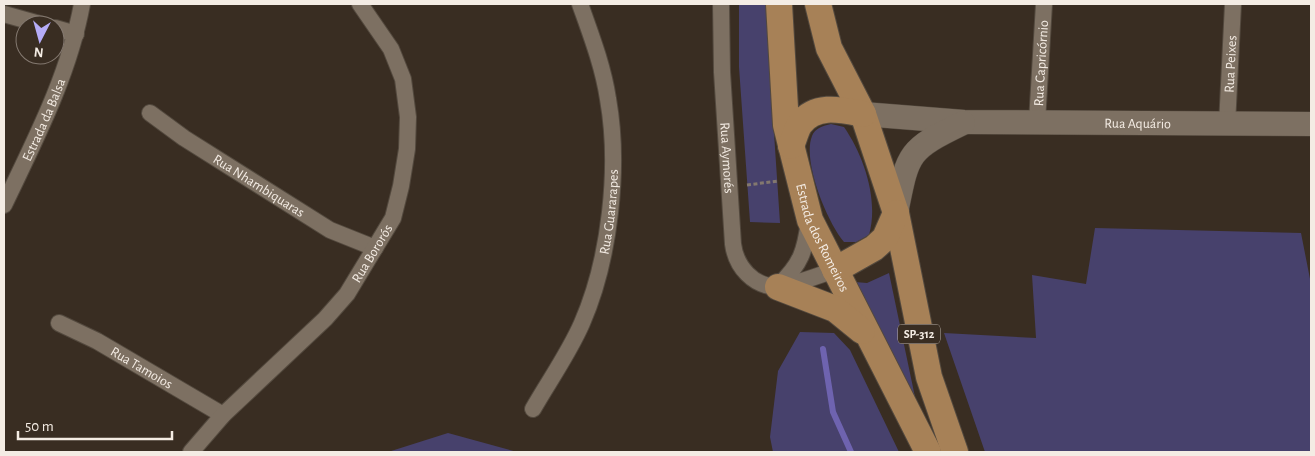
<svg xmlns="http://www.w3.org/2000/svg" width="1315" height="456" font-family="'Alegreya Sans',sans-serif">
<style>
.green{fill:#47416c}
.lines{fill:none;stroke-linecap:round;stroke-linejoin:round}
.stream{stroke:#6e63af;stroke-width:6}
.street-casing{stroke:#53493e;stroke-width:18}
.secondary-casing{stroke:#53493e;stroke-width:25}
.primary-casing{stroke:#53493e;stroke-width:28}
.path{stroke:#83786f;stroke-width:3;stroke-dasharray:4 2.5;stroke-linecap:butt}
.street{stroke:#7d7062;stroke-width:16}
.secondary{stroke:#7d7062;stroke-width:24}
.primary{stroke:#a78157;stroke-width:26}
.labels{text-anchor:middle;stroke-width:4.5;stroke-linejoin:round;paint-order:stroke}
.shield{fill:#392d22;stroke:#bcb3aa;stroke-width:1}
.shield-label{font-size:12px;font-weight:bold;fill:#f4ece4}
.street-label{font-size:14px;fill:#f4ece4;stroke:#392d22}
</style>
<rect width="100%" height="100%" fill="#392d22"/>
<path class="green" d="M 739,4 L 771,4 L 772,103 L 780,223 L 750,222 L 739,67 Z
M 831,124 L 844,127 C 864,156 879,200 869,235 L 856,242 L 844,242 C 827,222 802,161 812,136 C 815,128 823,126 831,124 Z
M 1095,228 L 1301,233 L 1311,284 L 1311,452 L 985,452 L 944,333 L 1036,338 L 1032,275 L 1086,284 Z
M 889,273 L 915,397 L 855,282 L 867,283 Z
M 800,332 L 834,333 L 850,350 L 899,452 L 773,452 L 770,437 L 778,371 Z
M 448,433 L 517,452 L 388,452 Z"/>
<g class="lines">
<path class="stream" d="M 823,349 L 833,412 L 851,452"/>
<defs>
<g id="street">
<path id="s1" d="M 721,4 L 722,72 L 733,244 C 736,267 753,286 777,287 C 789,287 822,274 835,270"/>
<path d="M 4,14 L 43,25"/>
<path d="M 55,28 L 76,34"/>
<path id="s2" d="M 150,113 L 184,138 L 330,230 L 375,248"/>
<path id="s3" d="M 1037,122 L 1044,4"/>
<path id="s4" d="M 1227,125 L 1233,4"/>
<path id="s5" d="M 4,205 C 35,140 69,75 82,4"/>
<path d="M 779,285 C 801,264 805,251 809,221"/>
<path id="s6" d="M 59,323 L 97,341 L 223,415"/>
<path id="s7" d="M 533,409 C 549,381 569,353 582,323 C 610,259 620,167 608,99 C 603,66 591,35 580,4"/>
<path id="s8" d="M 191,452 L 223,415 L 325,319 L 347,294 L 393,218 L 401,186 L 407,149 L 408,117 L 403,79 L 391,49 L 360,4"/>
</g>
<g id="secondary">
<path id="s9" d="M 863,114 L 964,122 L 1311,124"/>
<path d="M 896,213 C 908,153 907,150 963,123"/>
</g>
<g id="primary">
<path id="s10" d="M 779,4 L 786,125 L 810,220 L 928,452"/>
<path d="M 818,4 L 829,48 L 863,114 L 896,213 L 929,377 L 955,452"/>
<path d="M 791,146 C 794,139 796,130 800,124 C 816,103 842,110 863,114"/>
<path d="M 835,270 L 874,248 L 885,238 L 896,213"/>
<path d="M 778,287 L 835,309 L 862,331"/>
</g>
</defs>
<use href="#street" class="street-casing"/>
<use href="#secondary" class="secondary-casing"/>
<use href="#primary" class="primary-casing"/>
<path class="path" d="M 747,185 L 778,181"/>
<use href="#street" class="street"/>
<use href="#secondary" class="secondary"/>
<use href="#primary" class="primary"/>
</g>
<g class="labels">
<rect class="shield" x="898" y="324.5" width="42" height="19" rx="4"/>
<g class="shield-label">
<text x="919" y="338">SP-312</text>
</g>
<g class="street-label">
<text dy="5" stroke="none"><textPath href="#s3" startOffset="59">Rua Capricórnio</textPath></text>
<text dy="5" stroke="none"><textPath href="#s4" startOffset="61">Rua Peixes</textPath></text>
<text dy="5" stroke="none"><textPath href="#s5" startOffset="94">Estrada da Balsa</textPath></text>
<text dy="5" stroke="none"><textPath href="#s9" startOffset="275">Rua Aquário</textPath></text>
<text dy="5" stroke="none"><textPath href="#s1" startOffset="154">Rua Aymorés</textPath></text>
<text dy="5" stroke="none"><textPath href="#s2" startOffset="131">Rua Nhambiquaras</textPath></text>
<text dy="5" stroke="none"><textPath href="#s7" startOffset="214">Rua Guararapes</textPath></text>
<text dy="5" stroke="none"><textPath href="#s10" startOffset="240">Estrada dos Romeiros</textPath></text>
<text dy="5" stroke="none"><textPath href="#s8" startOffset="270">Rua Bororós</textPath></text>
<text dy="5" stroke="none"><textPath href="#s6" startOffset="94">Rua Tamoios</textPath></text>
</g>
</g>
<rect width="1315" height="456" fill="none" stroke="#f4ece4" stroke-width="10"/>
<g transform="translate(40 40) rotate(186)"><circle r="24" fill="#392d22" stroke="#847970"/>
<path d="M0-4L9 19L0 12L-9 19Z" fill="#b5acf8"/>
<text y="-8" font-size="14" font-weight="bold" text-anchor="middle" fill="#f4ece4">N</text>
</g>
<path d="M18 431v8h154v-8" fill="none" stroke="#f4ece4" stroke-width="2.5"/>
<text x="25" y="431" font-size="15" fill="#f4ece4" stroke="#392d22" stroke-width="4" paint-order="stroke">50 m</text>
</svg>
